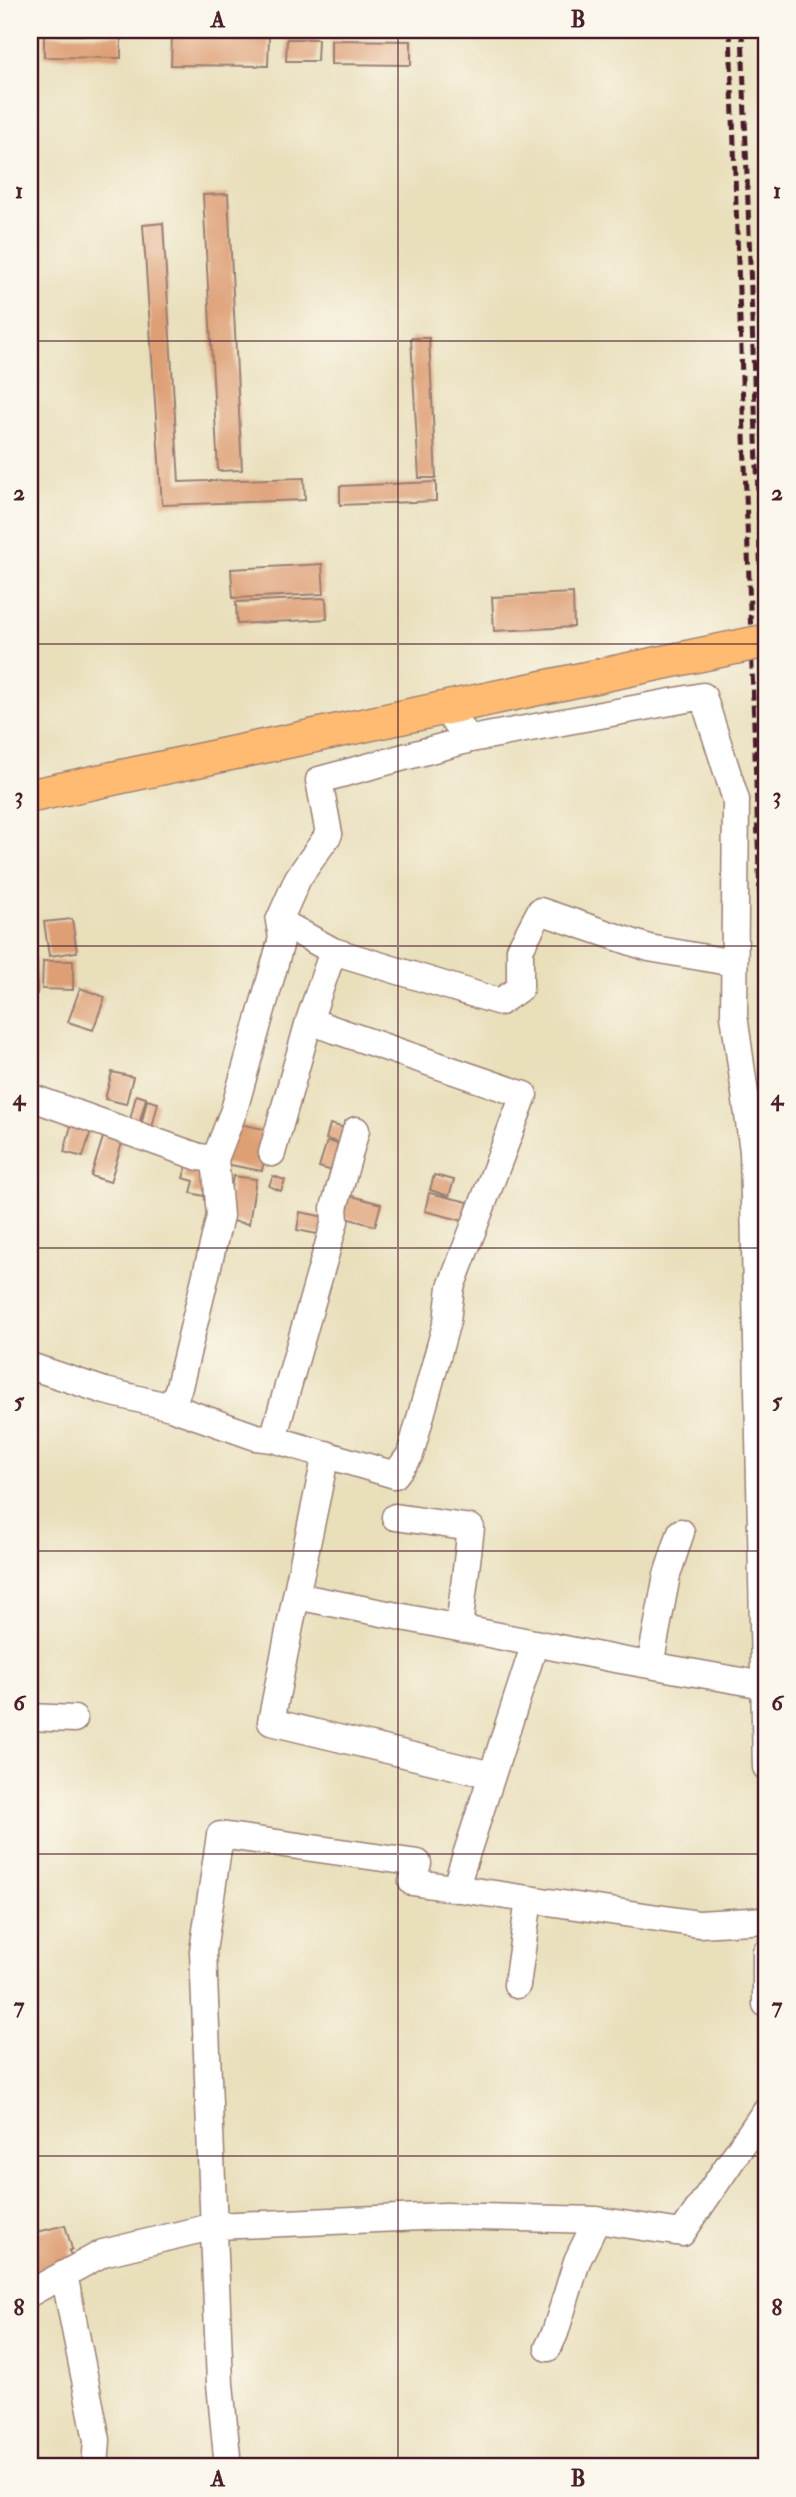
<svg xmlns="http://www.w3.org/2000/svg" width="796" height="2497" font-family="'IM FELL Double Pica',serif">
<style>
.building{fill:#de9f75}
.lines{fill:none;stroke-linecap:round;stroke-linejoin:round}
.minor-casing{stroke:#9a7f73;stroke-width:29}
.major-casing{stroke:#9a7f73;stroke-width:36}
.minor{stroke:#fff;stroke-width:26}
.major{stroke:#ffbb71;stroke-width:33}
.rail{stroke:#4a1f2b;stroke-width:5;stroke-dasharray:10 5;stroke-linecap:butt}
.major-bridge-casing{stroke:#9a7f73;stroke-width:36;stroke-linecap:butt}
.major-bridge{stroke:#ffbb71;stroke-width:33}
.grid{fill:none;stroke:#4a1f2b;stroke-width:2;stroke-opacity:0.55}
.neatline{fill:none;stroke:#4a1f2b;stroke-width:2.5}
.grid-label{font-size:23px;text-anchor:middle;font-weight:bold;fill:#4a1f2b}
</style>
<rect width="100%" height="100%" fill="#fbf7ec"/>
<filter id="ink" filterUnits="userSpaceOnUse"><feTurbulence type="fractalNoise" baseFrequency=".0143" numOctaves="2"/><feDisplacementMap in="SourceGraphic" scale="14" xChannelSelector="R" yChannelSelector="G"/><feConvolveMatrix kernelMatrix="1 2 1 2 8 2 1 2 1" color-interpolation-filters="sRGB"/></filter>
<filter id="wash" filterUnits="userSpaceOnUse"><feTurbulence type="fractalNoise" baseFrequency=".00686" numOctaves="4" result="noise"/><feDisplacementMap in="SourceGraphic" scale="28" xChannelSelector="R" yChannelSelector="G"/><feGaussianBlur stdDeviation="1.57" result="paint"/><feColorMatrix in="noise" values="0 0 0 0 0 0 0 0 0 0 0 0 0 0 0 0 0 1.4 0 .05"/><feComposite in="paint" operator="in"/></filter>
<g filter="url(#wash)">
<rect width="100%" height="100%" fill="#e9dfbb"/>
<g id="blocks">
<path class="building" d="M 44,35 L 121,35 L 121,58 L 44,57 Z
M 172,35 L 269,36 L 268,66 L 171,65 Z
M 287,39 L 318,39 L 317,61 L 286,61 Z
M 331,40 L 411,41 L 411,65 L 331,64 Z
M 228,194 L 242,470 L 218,471 L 203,195 Z
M 163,223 L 179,482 L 304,478 L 305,500 L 162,505 L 143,225 Z
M 411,338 L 429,338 L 436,478 L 419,478 Z
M 436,482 L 436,501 L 340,505 L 340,486 Z
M 322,564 L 324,594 L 233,598 L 231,569 Z
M 573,593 L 574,627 L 494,631 L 492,597 Z
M 326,598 L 327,619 L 237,624 L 236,602 Z
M 72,919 L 77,952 L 49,956 L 44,922 Z
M 30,959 L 36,959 L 37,994 L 30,994 Z
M 43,961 L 73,961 L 73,990 L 42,989 Z
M 80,988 L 105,997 L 93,1030 L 68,1022 Z
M 112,1072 L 133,1077 L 126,1104 L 105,1099 Z
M 136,1095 L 146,1098 L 137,1132 L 128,1129 Z
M 147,1100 L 158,1103 L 150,1136 L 139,1134 Z
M 73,1118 L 93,1124 L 83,1157 L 64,1152 Z
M 234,1123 L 269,1130 L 262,1171 L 220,1163 Z
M 330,1124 L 349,1129 L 345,1144 L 326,1139 Z
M 105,1131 L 124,1137 L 110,1182 L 91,1176 Z
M 327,1141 L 350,1147 L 343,1174 L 319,1167 Z
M 188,1161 L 212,1167 L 204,1196 L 191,1193 L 194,1181 L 183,1178 Z
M 434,1175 L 454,1180 L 449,1196 L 430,1190 Z
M 233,1176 L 256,1179 L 249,1224 L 226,1220 Z
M 273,1176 L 285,1180 L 281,1191 L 269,1186 Z
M 341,1193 L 381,1204 L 375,1226 L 335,1215 Z
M 429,1193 L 468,1202 L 464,1221 L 425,1211 Z
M 300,1212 L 325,1217 L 322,1235 L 297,1230 Z
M 65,2225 L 72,2249 L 69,2251 L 74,2260 L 30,2286 L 30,2234 Z"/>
</g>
</g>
<g filter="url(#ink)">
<use href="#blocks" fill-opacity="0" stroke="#9a7f73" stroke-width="2"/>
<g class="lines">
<defs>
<path id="minor" d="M 442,708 L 471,739 L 703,696 L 736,800 L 734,1015 L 753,1151 L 766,1767
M 279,921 L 298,878 L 329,834 L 319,780 L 471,739
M 30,1097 L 199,1157 L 215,1159
M 272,1153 L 309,1021 L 333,951
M 30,1366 L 105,1391 L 171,1407 L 256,1437 L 273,1439 L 395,1475 L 410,1455 L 447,1321 L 451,1287 L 524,1095 L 309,1021
M 171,1407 L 179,1387 L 220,1216 L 215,1159 L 234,1110 L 282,938 L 279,921 L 333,951 L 500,1002 L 520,988 L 520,949 L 540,911 L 649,948 L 734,963
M 273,1439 L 335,1221 L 334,1208 L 356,1130
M 326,1454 L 296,1596 L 615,1659 L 764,1685
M 395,1517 L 471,1528 L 459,1628
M 296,1596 L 271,1722 L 492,1775
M 650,1665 L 667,1575 L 681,1532
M 30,1717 L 74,1719
M 455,1889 L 535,1643
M 766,1952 L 766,2004
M 517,1985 L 529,1899
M 64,2274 L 97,2440 L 95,2467
M 30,2293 L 103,2253 L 215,2226 L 445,2216 L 597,2220 L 682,2233 L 766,2110
M 548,2348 L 555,2333 L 577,2261 L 597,2220
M 228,2467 L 220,2384 L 203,1951 L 220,1835 L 418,1863 L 412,1882 L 699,1924 L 766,1920"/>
<path id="major" d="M 30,796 L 483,700"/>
</defs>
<use href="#minor" class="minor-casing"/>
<use href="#major" class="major-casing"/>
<use href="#minor" class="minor"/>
<use href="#major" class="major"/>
<path class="rail" d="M 730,30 L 766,1073
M 742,30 L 766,728"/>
<defs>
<path id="major-bridge" d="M 483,700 L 766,641"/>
</defs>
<use href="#major-bridge" class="major-bridge-casing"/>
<use href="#major-bridge" class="major-bridge"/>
</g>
</g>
<path class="grid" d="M 398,30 L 398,2467M 30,341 L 766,341M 30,644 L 766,644M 30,946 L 766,946M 30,1248 L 766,1248M 30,1551 L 766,1551M 30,1854 L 766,1854M 30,2156 L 766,2156"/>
<rect width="796" height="2497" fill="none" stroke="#fbf7ec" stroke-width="77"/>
<rect x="38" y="38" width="720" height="2420" class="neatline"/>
<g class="grid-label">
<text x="218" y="27">A</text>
<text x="578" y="27">B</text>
<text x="19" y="198">1</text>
<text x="777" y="198">1</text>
<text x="19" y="500">2</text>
<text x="777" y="500">2</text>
<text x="19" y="803">3</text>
<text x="777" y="803">3</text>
<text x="19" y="1105">4</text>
<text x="777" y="1105">4</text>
<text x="19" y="1408">5</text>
<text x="777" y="1408">5</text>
<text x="19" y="1710">6</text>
<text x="777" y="1710">6</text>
<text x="19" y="2013">7</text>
<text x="777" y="2013">7</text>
<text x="19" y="2315">8</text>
<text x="777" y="2315">8</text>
<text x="218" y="2486">A</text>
<text x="578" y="2486">B</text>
</g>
</svg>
